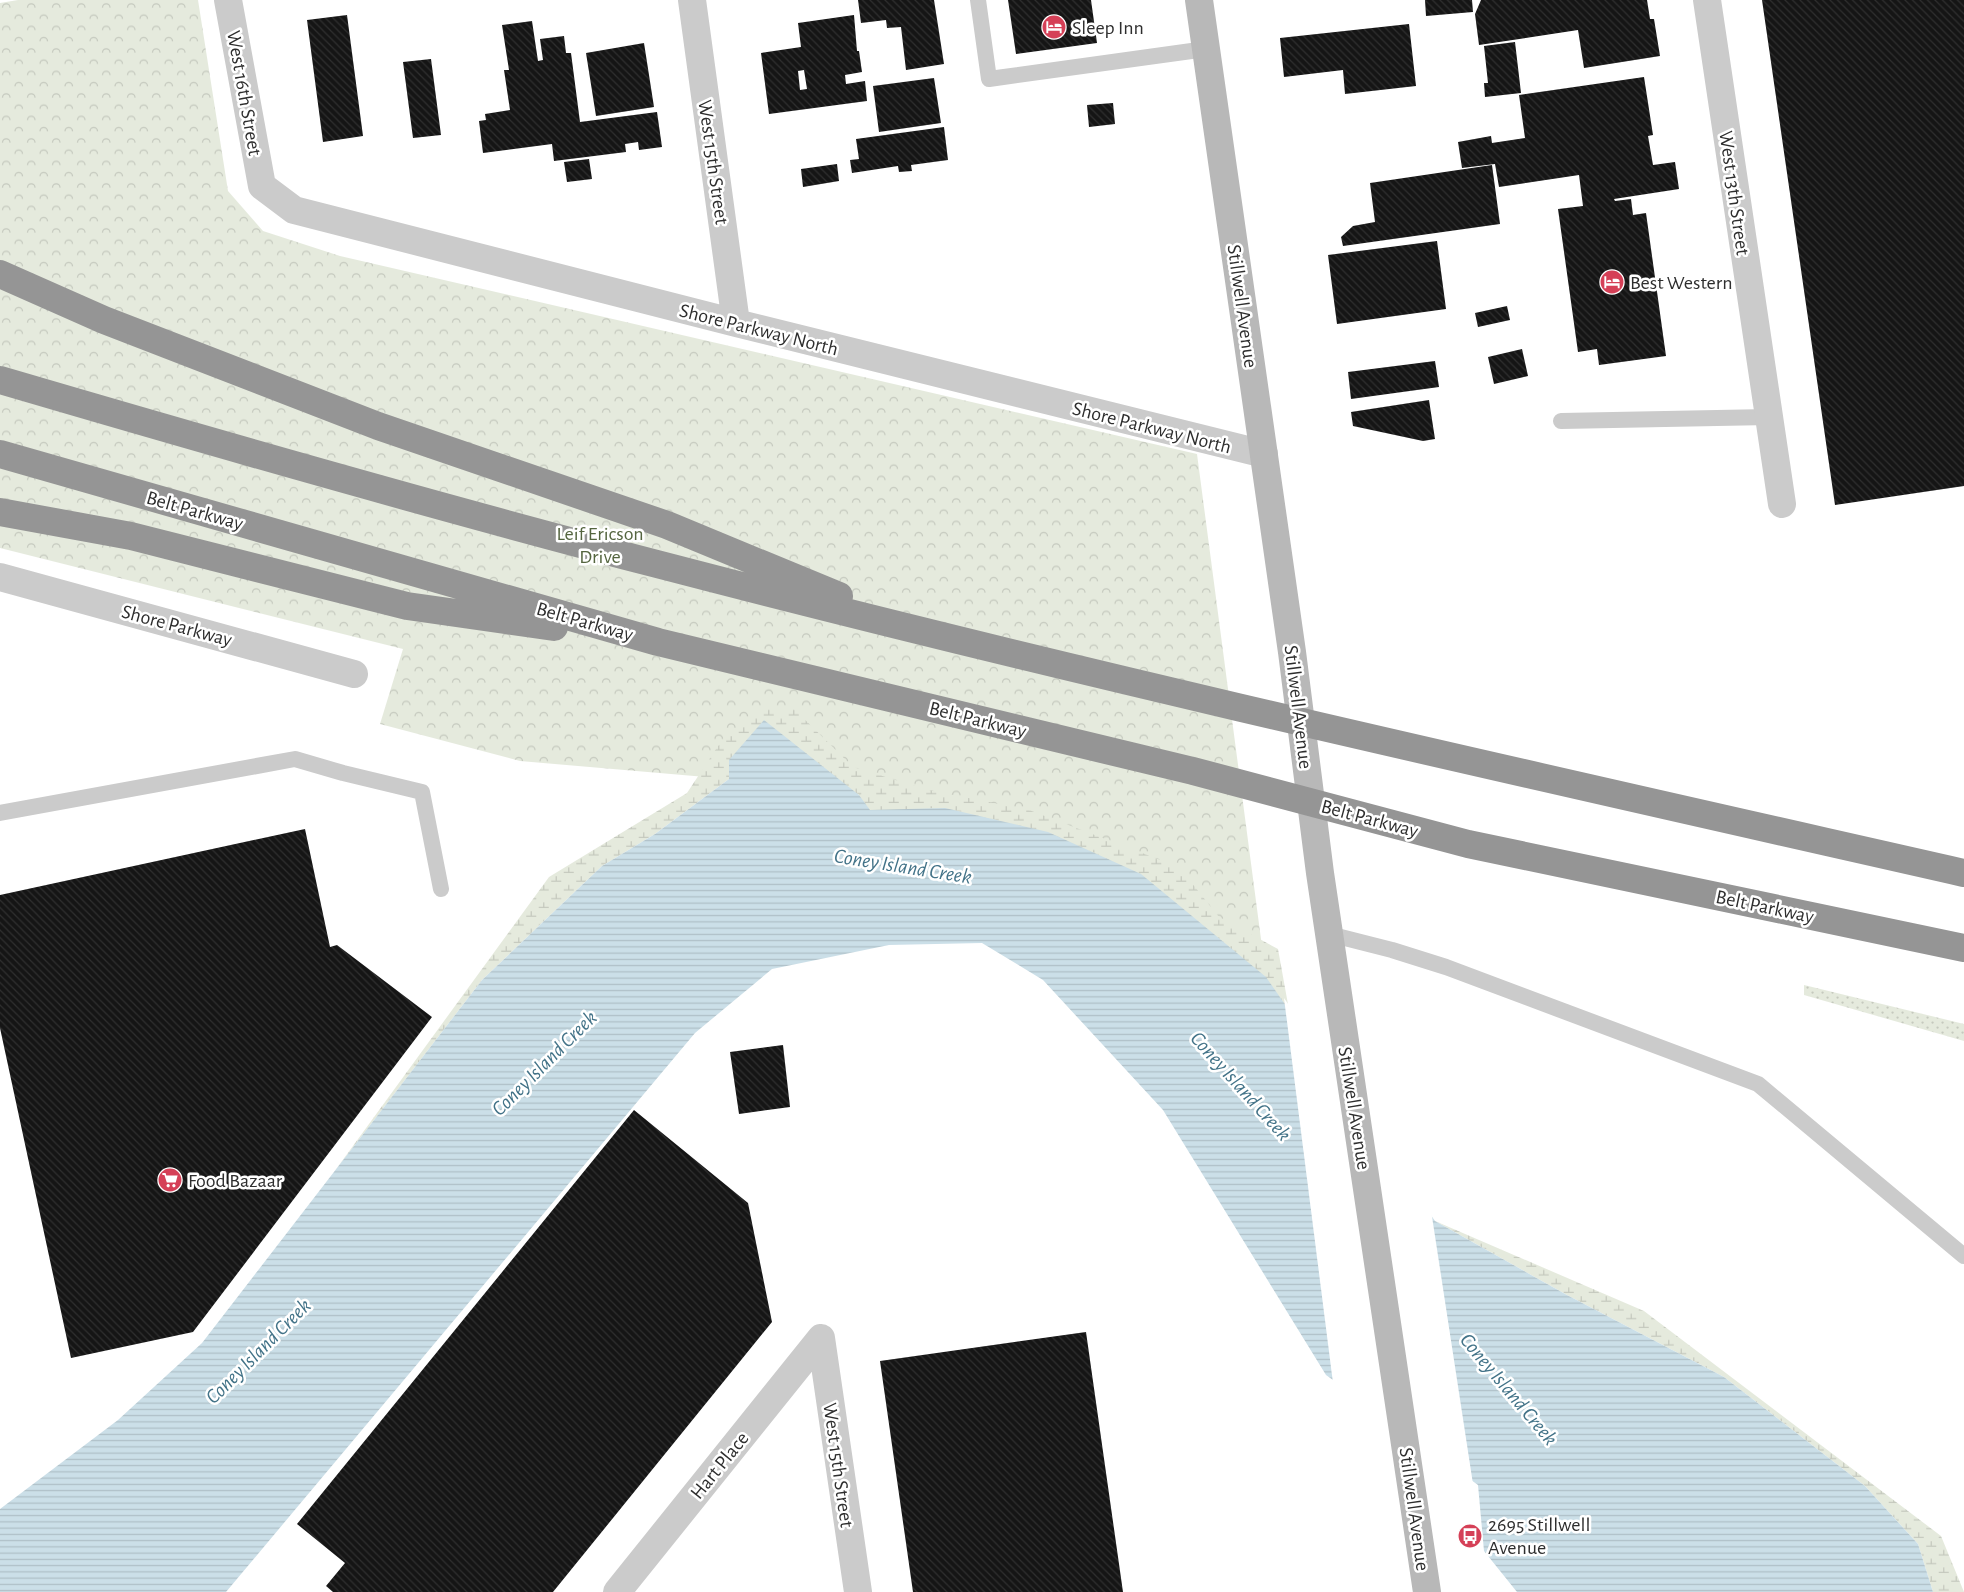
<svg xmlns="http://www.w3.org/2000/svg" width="1964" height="1592" font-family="'Alegreya Sans',sans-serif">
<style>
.grass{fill:url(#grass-dots)}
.forest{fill:url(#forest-crowns)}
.wetland{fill:url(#wetland-marsh)}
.water{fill:url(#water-rules)}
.pier{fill:#fff}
.building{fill:url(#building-back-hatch);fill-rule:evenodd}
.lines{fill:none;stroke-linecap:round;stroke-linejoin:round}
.service{stroke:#cbcbcb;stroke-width:16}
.minor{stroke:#cbcbcb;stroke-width:28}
.secondary{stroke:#b8b8b8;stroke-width:28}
.motorway{stroke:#959595;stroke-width:28}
.labels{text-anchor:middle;stroke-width:5;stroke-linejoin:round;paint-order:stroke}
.poi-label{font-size:20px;fill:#2e2e2e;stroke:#fff;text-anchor:start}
.street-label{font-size:20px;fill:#2e2e2e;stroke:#fff}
.park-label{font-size:20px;fill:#54653f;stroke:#fff}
.water-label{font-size:21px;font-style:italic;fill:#437388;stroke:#fff}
</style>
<defs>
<pattern id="grass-dots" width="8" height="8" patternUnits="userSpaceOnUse" patternTransform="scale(1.25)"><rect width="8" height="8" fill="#e5eadd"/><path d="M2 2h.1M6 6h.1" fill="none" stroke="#c5c9be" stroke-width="1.8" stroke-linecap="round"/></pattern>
<pattern id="forest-crowns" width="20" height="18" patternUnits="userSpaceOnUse" patternTransform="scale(1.25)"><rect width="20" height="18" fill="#e5eadd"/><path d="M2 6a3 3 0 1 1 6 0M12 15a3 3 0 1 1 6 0" fill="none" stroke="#c5c9be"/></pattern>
<pattern id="wetland-marsh" width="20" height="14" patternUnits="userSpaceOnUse" patternTransform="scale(1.25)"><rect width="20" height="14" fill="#e5eadd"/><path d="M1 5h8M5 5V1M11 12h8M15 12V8" fill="none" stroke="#c5c9be"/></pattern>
<pattern id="water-rules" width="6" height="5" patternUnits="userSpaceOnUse" patternTransform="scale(1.25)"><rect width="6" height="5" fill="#cbdfe8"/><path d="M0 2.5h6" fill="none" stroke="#afc0c7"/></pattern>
<pattern id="building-back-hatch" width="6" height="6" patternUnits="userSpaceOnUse" patternTransform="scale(1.25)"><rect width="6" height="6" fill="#151515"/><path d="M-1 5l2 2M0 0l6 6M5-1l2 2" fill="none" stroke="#2f2f2f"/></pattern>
</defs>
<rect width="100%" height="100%" fill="#fff"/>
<path class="grass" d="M 1804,985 L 1964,1024 L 1964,1041 L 1804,995 Z"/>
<path class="forest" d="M 18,0 L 198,0 L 228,191 L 263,231 L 340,256 L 1197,454 L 1266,977 L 729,779 L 520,761 L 380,724 L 403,649 L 0,548 L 0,3 Z"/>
<path class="wetland" d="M 759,707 L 792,707 L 853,767 L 928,790 L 1029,810 L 1179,867 L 1219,917 L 1278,949 L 1289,1010 L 1141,874 L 1048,832 L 945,808 L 870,810 L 859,794 L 729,779 L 655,834 L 602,866 L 482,980 L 334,1172 L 549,877 L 687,793 L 718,746 Z
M 1435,1221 L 1644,1311 L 1941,1536 L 1964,1592 L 1933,1592 L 1918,1544 L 1865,1486 L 1724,1377 L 1567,1295 Z"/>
<path class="water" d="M 764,720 L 859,795 L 870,810 L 945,808 L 1048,832 L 1141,874 L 1266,977 L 1435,1221 L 1567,1295 L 1724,1377 L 1865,1486 L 1918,1544 L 1933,1592 L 1517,1592 L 1484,1551 L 1478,1485 L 1326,1375 L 1163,1110 L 1043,980 L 982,943 L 889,945 L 772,969 L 695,1033 L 226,1592 L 0,1592 L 0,1509 L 118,1420 L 202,1343 L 482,980 L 602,866 L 655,834 L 729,779 L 729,760 Z"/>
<path class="pier" d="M 1284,998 L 1431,1210 L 1473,1484 L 1333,1383 Z"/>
<path class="building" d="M 858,0 L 934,0 L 944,64 L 906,70 L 901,27 L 887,28 L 886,20 L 861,23 Z
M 1008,0 L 1091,0 L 1097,43 L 1016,54 Z
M 1425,0 L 1472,0 L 1473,12 L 1426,16 Z
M 1481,0 L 1647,0 L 1650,19 L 1654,19 L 1660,56 L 1584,68 L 1578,30 L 1479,45 L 1475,14 Z
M 1762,0 L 1964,0 L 1964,486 L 1835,505 Z
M 347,15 L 363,136 L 323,142 L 307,20 Z
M 854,15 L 857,51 L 859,51 L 862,72 L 845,75 L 846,84 L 865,81 L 867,101 L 769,114 L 761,53 L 801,47 L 798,23 ZM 804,70 L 807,89 L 800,90 L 798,71 Z
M 532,21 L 538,61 L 543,60 L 540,39 L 564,36 L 566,53 L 571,53 L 580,122 L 657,112 L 662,147 L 639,150 L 638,142 L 625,144 L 626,152 L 554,161 L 552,144 L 483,153 L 479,121 L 486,120 L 485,114 L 510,110 L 504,70 L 509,70 L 502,25 Z
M 1409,24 L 1416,86 L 1345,94 L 1343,70 L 1284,77 L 1280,38 Z
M 1515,42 L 1521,93 L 1485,97 L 1484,83 L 1488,83 L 1484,46 Z
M 644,43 L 654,107 L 596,116 L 586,53 Z
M 431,59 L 441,135 L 413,138 L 403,62 Z
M 1644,77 L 1653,135 L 1648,136 L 1653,165 L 1675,162 L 1679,189 L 1614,199 L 1615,201 L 1631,199 L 1633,215 L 1646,213 L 1666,356 L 1599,365 L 1597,349 L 1578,352 L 1558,209 L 1583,206 L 1579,175 L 1499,187 L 1495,164 L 1462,168 L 1458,142 L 1491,136 L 1492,143 L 1525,138 L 1519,95 Z
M 934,78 L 941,123 L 879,132 L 873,86 Z
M 1113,103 L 1115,124 L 1089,127 L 1087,105 Z
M 944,127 L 948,160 L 911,165 L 912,171 L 899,172 L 898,166 L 852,173 L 850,160 L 859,159 L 856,139 Z
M 589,159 L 592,179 L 567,182 L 564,162 Z
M 837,164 L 839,181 L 803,187 L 801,169 Z
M 1492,165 L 1500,224 L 1343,246 L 1341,237 L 1353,226 L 1375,222 L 1370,183 Z
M 1437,241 L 1446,309 L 1337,324 L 1328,255 Z
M 1507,306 L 1510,320 L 1478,327 L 1475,313 Z
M 1522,349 L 1528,376 L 1494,384 L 1488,357 Z
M 1435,361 L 1439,387 L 1351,399 L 1348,372 Z
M 1429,400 L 1435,439 L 1423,441 L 1353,426 L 1351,412 Z
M 305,829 L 330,947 L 337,945 L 432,1017 L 193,1332 L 71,1358 L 0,1028 L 0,895 Z
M 783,1045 L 790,1107 L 739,1114 L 730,1052 Z
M 634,1110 L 748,1203 L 772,1322 L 553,1592 L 333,1592 L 326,1586 L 345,1563 L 297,1524 Z
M 1086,1332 L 1123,1592 L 913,1592 L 880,1361 Z"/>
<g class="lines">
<path class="service" d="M 978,0 L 989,79 L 1206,49
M 1561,421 L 1769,417
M 0,813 L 295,759 L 343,773 L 422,792 L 441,889
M 1329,934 L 1392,950 L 1446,967 L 1758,1084 L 1964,1256"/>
<path class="minor" d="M 228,0 L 262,186 L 294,210 L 736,323 L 1264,454
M 692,0 L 736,323
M 1707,0 L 1782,504
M 0,577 L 354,674
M 821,1338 L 858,1592
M 617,1592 L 821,1338"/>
<path class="secondary" d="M 1199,0 L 1292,652 L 1320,873 L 1427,1592"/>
<path class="motorway" d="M 0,274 L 104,320 L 378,426 L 667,525 L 839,596
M 0,380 C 218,444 437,507 657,564 C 1090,677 1527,774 1964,873
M 0,454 L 658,642 L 1193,771 L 1468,844 L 1964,948
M 0,512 L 131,536 L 407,606 L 554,627"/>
</g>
<defs>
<symbol id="hotel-disc" viewBox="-11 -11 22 22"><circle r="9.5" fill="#d54057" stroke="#fff"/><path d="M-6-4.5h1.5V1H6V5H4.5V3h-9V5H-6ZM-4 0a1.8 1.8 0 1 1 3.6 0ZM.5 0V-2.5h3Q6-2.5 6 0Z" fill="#fff"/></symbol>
<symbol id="supermarket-disc" viewBox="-11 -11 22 22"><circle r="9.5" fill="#d54057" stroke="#fff"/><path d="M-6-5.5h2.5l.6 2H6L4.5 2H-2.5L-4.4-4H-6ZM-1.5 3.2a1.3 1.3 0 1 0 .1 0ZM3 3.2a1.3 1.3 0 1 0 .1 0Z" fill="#fff"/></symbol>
<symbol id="bus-disc" viewBox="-11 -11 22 22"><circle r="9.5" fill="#d54057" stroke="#fff"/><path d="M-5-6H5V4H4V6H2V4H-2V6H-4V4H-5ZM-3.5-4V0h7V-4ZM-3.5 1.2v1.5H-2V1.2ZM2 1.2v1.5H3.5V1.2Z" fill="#fff"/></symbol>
</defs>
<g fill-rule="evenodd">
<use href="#hotel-disc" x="1040" y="13" width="28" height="28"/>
<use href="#hotel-disc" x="1598" y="268" width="28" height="28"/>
<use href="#supermarket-disc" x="156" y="1166" width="28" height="28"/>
<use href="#bus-disc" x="1456" y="1522" width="28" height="28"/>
</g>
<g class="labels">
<g class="poi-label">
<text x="1072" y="34">Sleep Inn</text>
<text x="1630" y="289">Best Western</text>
<text x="188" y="1187">Food Bazaar</text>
<text x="1488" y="1531">2695 Stillwell<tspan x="1488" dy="23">Avenue</tspan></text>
</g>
<g class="street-label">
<text transform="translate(245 93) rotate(80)" y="7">West 16th Street</text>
<text transform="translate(714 162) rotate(82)" y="7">West 15th Street</text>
<text transform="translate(1735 193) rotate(82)" y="7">West 13th Street</text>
<text transform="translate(1243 306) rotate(82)" y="7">Stillwell Avenue</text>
<text transform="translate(759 329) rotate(14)" y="7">Shore Parkway North</text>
<text transform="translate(1152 427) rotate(14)" y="7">Shore Parkway North</text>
<text transform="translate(195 510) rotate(16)" y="7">Belt Parkway</text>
<text transform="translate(585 621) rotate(16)" y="7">Belt Parkway</text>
<text transform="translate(177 625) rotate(15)" y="7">Shore Parkway</text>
<text transform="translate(1299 707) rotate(83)" y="7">Stillwell Avenue</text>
<text transform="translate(978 719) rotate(14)" y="7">Belt Parkway</text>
<text transform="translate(1370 818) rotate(15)" y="7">Belt Parkway</text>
<text transform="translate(1765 906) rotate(12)" y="7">Belt Parkway</text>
<text transform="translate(1355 1108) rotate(81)" y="7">Stillwell Avenue</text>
<text transform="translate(719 1465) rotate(-51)" y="7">Hart Place</text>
<text transform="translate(839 1465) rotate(82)" y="7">West 15th Street</text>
<text transform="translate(1415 1509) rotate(82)" y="7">Stillwell Avenue</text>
</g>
<g class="park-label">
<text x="600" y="540">Leif Ericson<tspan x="600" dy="23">Drive</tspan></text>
</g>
<g class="water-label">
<text transform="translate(903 866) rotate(9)" y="7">Coney Island Creek</text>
<text transform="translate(544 1063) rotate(-45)" y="7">Coney Island Creek</text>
<text transform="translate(1241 1086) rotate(48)" y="7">Coney Island Creek</text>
<text transform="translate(258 1351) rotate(-45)" y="7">Coney Island Creek</text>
<text transform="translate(1509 1389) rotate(50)" y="7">Coney Island Creek</text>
</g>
</g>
</svg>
